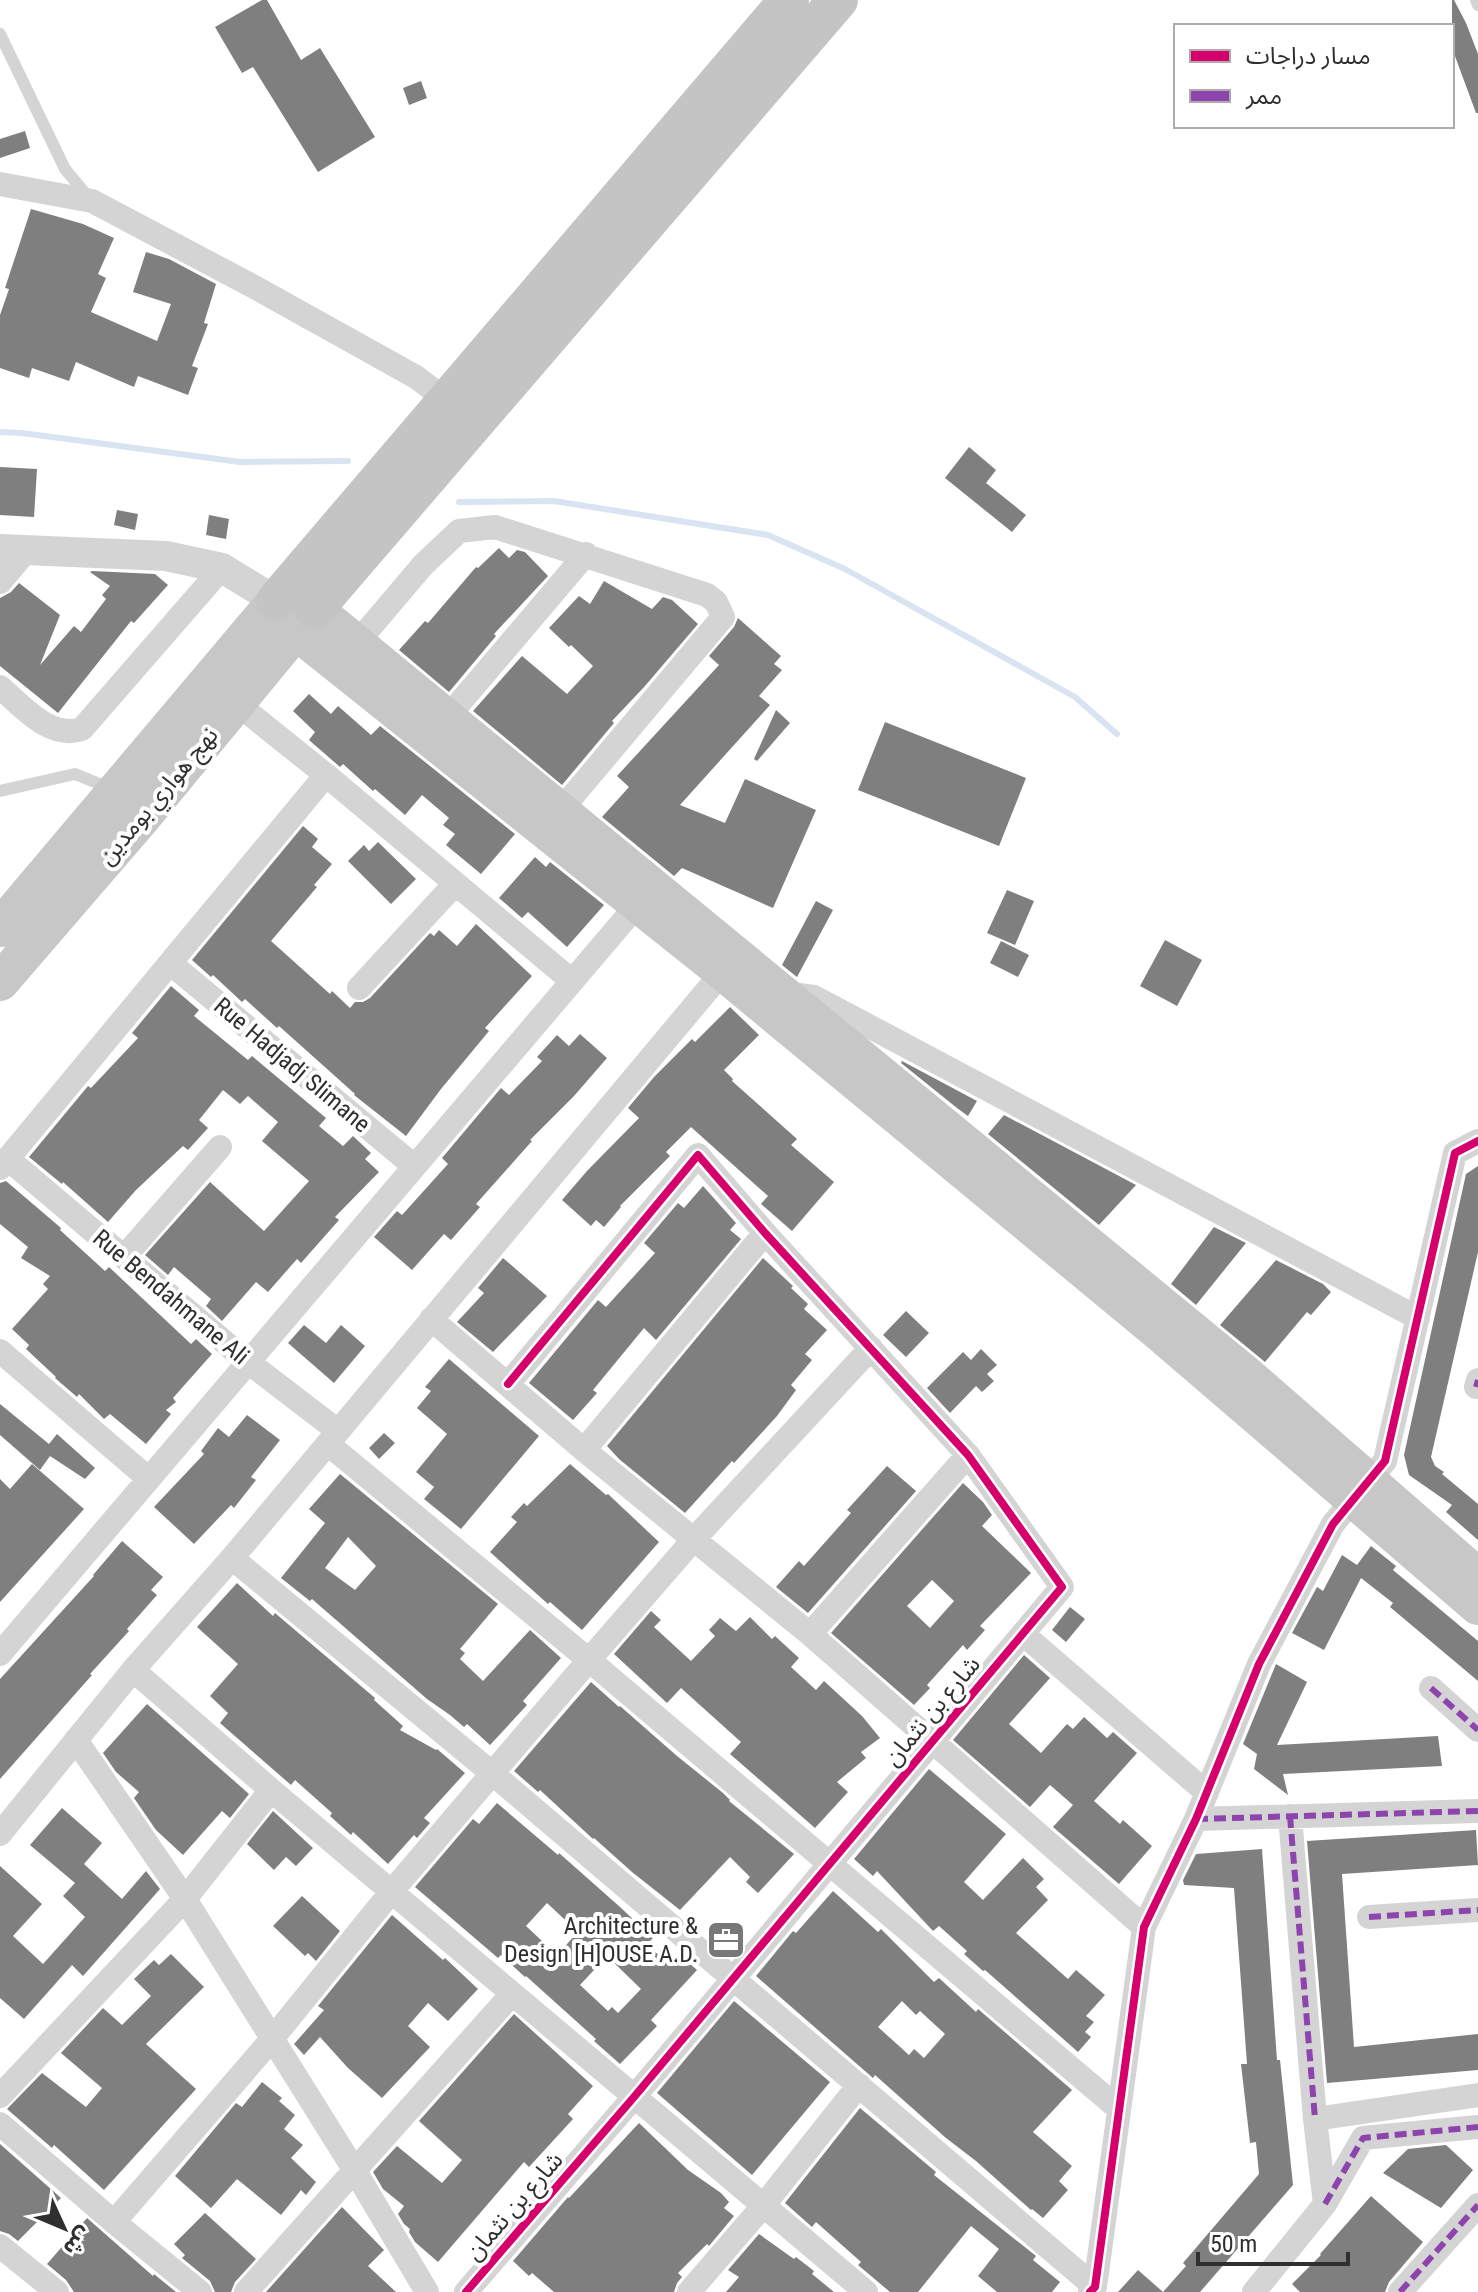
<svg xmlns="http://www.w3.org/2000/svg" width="1478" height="2292" font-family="'Roboto Condensed','Noto Sans Arabic',sans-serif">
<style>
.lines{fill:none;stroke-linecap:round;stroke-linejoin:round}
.stream{stroke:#d9e3f1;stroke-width:6}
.building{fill:#7f7f7f;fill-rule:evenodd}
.service{stroke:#d4d4d4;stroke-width:12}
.minor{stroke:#d4d4d4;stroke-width:24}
.tertiary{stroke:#d4d4d4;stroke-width:30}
.primary{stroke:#c7c7c7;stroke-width:38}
.trunk{stroke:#c4c4c4;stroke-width:40}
.quiet{stroke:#8e44ad;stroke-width:6;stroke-dasharray:12 6;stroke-linecap:butt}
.cycleway-casing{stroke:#fff;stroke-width:13}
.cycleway{stroke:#d6006c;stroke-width:8}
.labels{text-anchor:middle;stroke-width:8;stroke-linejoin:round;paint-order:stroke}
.street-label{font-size:24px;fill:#2f2f2f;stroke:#fff}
.poi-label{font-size:24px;fill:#2f2f2f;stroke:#fff;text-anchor:end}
</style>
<rect width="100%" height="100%" fill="#fff"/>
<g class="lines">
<path class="stream" d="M 0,432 L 22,433 L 240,462 L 348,461
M 459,502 L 554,501 L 768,535 L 845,569 L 1075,697 L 1117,734"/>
</g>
<path class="building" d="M 262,0 L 267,0 L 301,60 L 320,48 L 375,137 L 318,172 L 253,67 L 242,73 L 215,27 Z
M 1452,0 L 1454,0 L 1466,23 L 1478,54 L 1478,113 L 1476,113 L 1452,48 Z
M 421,81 L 427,98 L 409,105 L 403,88 Z
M 25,131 L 30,148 L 0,158 L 0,139 Z
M 31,209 L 83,224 L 114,238 L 98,274 L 106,278 L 91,312 L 157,341 L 171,304 L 133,292 L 146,252 L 169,259 L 216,284 L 204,323 L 208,324 L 192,366 L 198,368 L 188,395 L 138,376 L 134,387 L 76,362 L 69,381 L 32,368 L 29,378 L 0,368 L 0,315 L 9,289 L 5,288 Z
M 969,447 L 996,470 L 986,483 L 1026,515 L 1012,532 L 945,478 Z
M 0,467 L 37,469 L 34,517 L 0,515 Z
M 117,510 L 138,514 L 135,530 L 114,525 Z
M 209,515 L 229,519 L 226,539 L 206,535 Z
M 499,548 L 509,558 L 517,550 L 525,552 L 548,576 L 494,634 L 496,636 L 449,692 L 399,650 L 425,621 L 428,623 L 476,567 L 478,568 Z
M 92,571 L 155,574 L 168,585 L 134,623 L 131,621 L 58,713 L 0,666 L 0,598 L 11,592 L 19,583 L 60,615 L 40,665 L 74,626 L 81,632 L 106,599 L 102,595 L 110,586 L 90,572 Z
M 604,581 L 652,609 L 663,597 L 672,600 L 698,624 L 645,686 L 612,721 L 614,723 L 562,785 L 473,711 L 522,656 L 567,694 L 593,666 L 571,645 L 569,647 L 549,628 L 579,596 L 590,604 Z
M 738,618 L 781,656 L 774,664 L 782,670 L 759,696 L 770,705 L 680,805 L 725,823 L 745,779 L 816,810 L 773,908 L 682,868 L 674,876 L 602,817 L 629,787 L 617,776 L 719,665 L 709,656 L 734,627 Z
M 309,694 L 331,714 L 338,706 L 371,735 L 380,726 L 515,834 L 481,874 L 446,845 L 455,834 L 443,825 L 449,818 L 422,795 L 405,815 L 375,789 L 373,791 L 343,764 L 340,767 L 309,740 L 315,732 L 293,711 Z
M 776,710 L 790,723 L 757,761 L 754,759 Z
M 885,722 L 1026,778 L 999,846 L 858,790 Z
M 303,826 L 318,839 L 312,847 L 332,864 L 314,885 L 317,887 L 271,941 L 330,994 L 332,991 L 350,1008 L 355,1002 L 363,1002 L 370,998 L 430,933 L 434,936 L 439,930 L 457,946 L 476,924 L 532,976 L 485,1028 L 489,1031 L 441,1089 L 406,1136 L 354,1095 L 355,1094 L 279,1026 L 277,1028 L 245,999 L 242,1002 L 213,975 L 211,977 L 192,960 Z
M 378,842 L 416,879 L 391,904 L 348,861 L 364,845 L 369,851 Z
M 535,857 L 546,867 L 550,862 L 604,905 L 567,947 L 528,912 L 522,918 L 499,898 Z
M 1007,890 L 1034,901 L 1015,945 L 987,933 Z
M 816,901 L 833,910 L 797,977 L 782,965 Z
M 1165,940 L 1202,960 L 1177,1006 L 1140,986 Z
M 1001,941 L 1029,955 L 1018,977 L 990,963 Z
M 171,986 L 199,1010 L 194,1016 L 248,1060 L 252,1056 L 326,1118 L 319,1126 L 343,1146 L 353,1136 L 371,1153 L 365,1159 L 379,1172 L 335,1217 L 339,1220 L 301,1263 L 297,1259 L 268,1292 L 256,1282 L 222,1321 L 206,1306 L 211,1299 L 174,1267 L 168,1275 L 145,1255 L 210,1182 L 264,1231 L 309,1181 L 262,1141 L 278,1122 L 248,1096 L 240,1104 L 223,1090 L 199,1120 L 208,1128 L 188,1150 L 183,1146 L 136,1190 L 108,1222 L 63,1182 L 62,1184 L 29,1157 L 88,1086 L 91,1088 L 138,1038 L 132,1033 Z
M 730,1007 L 759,1035 L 724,1070 L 733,1079 L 732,1081 L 797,1139 L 791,1145 L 834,1182 L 792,1231 L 761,1204 L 768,1196 L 691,1127 L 666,1152 L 670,1156 L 620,1206 L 621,1207 L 604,1227 L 596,1220 L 591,1226 L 562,1200 L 587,1171 L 639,1118 L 628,1108 L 654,1077 L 692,1039 L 695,1042 Z
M 580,1034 L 607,1058 L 574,1096 L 530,1140 L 532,1141 L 476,1204 L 480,1207 L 451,1240 L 444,1234 L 412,1270 L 374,1237 L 397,1211 L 402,1215 L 448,1164 L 442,1158 L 501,1088 L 509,1095 L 542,1061 L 537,1057 L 557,1035 L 569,1046 Z
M 902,1061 L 977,1101 L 968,1116 L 957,1108 L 901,1063 Z
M 1004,1115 L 1136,1185 L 1099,1225 L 988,1134 Z
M 1478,1166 L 1478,1252 L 1431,1457 L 1435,1466 L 1444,1472 L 1442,1474 L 1478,1504 L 1478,1540 L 1446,1512 L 1452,1505 L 1409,1475 L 1404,1455 L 1466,1174 Z
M 6,1181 L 61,1228 L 60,1230 L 105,1271 L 109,1267 L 191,1344 L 196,1339 L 212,1354 L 173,1398 L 176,1402 L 166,1410 L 171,1414 L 146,1444 L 110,1414 L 104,1419 L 79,1394 L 77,1397 L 55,1378 L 56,1377 L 26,1349 L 29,1345 L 12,1329 L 48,1289 L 43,1284 L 50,1276 L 21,1258 L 28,1247 L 0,1224 L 0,1183 Z
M 703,1186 L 736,1223 L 730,1230 L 741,1239 L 656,1340 L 644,1328 L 593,1390 L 597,1393 L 573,1420 L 529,1383 L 598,1300 L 606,1307 L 655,1253 L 644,1243 L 678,1203 L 684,1208 Z
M 1214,1227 L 1246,1243 L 1196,1305 L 1171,1284 Z
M 503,1258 L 547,1296 L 493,1352 L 457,1322 L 484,1293 L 478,1288 Z
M 763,1258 L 793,1286 L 791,1288 L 808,1304 L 804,1309 L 827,1330 L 805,1354 L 812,1360 L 791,1385 L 796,1390 L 777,1416 L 734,1463 L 732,1461 L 685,1513 L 619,1459 L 607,1446 Z
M 1276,1260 L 1323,1284 L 1331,1292 L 1311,1315 L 1307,1312 L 1265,1362 L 1220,1325 Z
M 906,1311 L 929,1333 L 906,1357 L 883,1335 Z
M 304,1325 L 326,1343 L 341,1325 L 365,1346 L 334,1383 L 288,1343 Z
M 981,1349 L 997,1365 L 987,1374 L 994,1381 L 982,1392 L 976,1386 L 950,1413 L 927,1388 L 963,1352 L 971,1360 Z
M 449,1359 L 539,1436 L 461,1529 L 424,1499 L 434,1487 L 416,1472 L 447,1434 L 417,1408 L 431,1391 L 425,1387 Z
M 0,1404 L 49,1444 L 57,1434 L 95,1468 L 85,1479 L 50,1456 L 40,1470 L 0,1435 Z
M 247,1415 L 280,1440 L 251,1477 L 256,1480 L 234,1508 L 231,1505 L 194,1544 L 154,1507 L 204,1454 L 201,1451 L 218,1428 L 229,1437 Z
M 384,1433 L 395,1443 L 379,1459 L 369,1448 Z
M 32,1464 L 84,1509 L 0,1602 L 0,1479 L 10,1489 Z
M 570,1464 L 606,1495 L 608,1494 L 659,1542 L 582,1630 L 550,1602 L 548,1604 L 490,1552 L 517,1522 L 511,1517 L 524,1503 L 527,1506 Z
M 887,1466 L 916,1491 L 808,1613 L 776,1587 L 799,1561 L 804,1566 L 851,1513 L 847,1510 Z
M 340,1474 L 498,1604 L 460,1649 L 465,1653 L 460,1659 L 483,1681 L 530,1630 L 561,1658 L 523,1701 L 527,1705 L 490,1745 L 467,1724 L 464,1727 L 450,1715 L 427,1699 L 312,1599 L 310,1601 L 281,1578 L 325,1523 L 309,1509 ZM 348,1537 L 376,1566 L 355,1590 L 325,1568 Z
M 963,1483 L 983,1502 L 992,1515 L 982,1526 L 1031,1573 L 980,1626 L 985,1630 L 967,1650 L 963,1645 L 927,1685 L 930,1688 L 914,1705 L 831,1633 ZM 932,1580 L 954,1601 L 930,1628 L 907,1606 Z
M 122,1541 L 163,1577 L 151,1590 L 157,1595 L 127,1629 L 129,1631 L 90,1674 L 92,1675 L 0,1779 L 0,1679 L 94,1576 L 93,1575 Z
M 1371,1546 L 1396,1566 L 1393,1570 L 1478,1641 L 1478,1681 L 1390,1607 L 1393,1603 L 1361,1578 L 1324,1650 L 1292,1633 L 1317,1587 L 1323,1591 L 1342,1555 L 1357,1565 Z
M 237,1583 L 273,1616 L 275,1613 L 375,1698 L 374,1700 L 403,1726 L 400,1730 L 436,1750 L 437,1749 L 465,1773 L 424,1818 L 430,1823 L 417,1838 L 414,1835 L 388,1864 L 353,1832 L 351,1835 L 330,1816 L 332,1813 L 295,1780 L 291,1785 L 220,1723 L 228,1713 L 210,1696 L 238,1664 L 197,1627 Z
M 1070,1607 L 1085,1619 L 1066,1642 L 1052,1630 Z
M 651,1611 L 661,1620 L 654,1627 L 691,1661 L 715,1636 L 709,1630 L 720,1618 L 736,1631 L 750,1617 L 772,1639 L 775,1636 L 799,1658 L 791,1667 L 816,1690 L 824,1681 L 862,1716 L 880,1738 L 861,1752 L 866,1758 L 837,1782 L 848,1792 L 815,1828 L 730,1754 L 741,1742 L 681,1688 L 667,1703 L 614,1654 Z
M 1024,1655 L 1050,1678 L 1009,1724 L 1041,1753 L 1067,1724 L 1073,1729 L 1084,1717 L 1107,1738 L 1113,1732 L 1137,1753 L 1094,1801 L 1120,1824 L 1123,1820 L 1152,1846 L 1119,1884 L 1053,1827 L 1073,1805 L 1050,1785 L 1030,1807 L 953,1740 Z
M 1276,1664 L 1307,1682 L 1277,1745 L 1438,1736 L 1442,1766 L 1283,1774 L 1288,1795 L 1254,1769 L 1257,1754 L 1243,1744 Z
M 591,1682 L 619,1707 L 620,1706 L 677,1756 L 723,1793 L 730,1800 L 729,1801 L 794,1854 L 758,1893 L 746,1882 L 750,1877 L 730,1857 L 680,1910 L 632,1872 L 594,1838 L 593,1839 L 540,1790 L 538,1792 L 514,1771 Z
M 147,1704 L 249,1794 L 230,1818 L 222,1811 L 183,1855 L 156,1830 L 134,1798 L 139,1792 L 116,1772 L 103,1753 Z
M 929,1769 L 1006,1834 L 964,1882 L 983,1900 L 1023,1858 L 1044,1879 L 1036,1887 L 1048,1900 L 1016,1933 L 1068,1979 L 1076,1970 L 1105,1995 L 1086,2016 L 1094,2022 L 1085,2032 L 1091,2037 L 1078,2052 L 985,1970 L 983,1971 L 964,1954 L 967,1951 L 939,1926 L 933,1931 L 877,1871 L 873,1876 L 854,1859 Z
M 497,1803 L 558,1855 L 559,1853 L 620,1907 L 653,1938 L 647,1944 L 669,1965 L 679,1954 L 697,1970 L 651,2020 L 657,2026 L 620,2064 L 594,2041 L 596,2039 L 526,1976 L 525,1977 L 501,1955 L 498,1958 L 415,1887 L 473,1819 L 479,1824 ZM 547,1903 L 578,1932 L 557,1955 L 526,1926 ZM 607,1956 L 641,1989 L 618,2013 L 612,2007 L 608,2011 L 580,1985 Z
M 62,1808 L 102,1843 L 84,1864 L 122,1899 L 146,1871 L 160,1889 L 83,1976 L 72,1965 L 24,2019 L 0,1998 L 0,1866 L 42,1904 L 13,1936 L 43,1964 L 85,1917 L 63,1896 L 75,1883 L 30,1845 Z
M 273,1811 L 313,1848 L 296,1866 L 286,1857 L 274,1870 L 247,1844 Z
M 1476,1830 L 1478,1865 L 1342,1874 L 1354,2047 L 1478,2034 L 1478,2070 L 1327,2083 L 1307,1841 Z
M 1262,1849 L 1277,2060 L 1280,2060 L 1293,2185 L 1200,2292 L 1163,2292 L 1186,2266 L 1183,2263 L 1259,2174 L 1256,2142 L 1250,2143 L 1241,2064 L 1247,2064 L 1234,1888 L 1184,1885 L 1183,1880 L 1196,1854 Z
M 833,1891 L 878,1932 L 881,1929 L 934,1982 L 939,1978 L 976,2012 L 978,2009 L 1072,2090 L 1033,2132 L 1072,2166 L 1059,2181 L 1068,2190 L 1043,2218 L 1032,2209 L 1031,2210 L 976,2161 L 946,2138 L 875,2075 L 873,2078 L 756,1976 L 793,1931 L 796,1933 ZM 902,2001 L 916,2015 L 920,2011 L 945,2034 L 924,2058 L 914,2049 L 909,2055 L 878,2027 Z
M 302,1896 L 340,1931 L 316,1961 L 308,1953 L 305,1956 L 273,1926 Z
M 392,1915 L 443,1960 L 445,1958 L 478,1989 L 448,2021 L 428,2003 L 408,2026 L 430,2047 L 382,2098 L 348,2068 L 320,2037 L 304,2055 L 294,2044 L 324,2010 L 318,2006 Z
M 171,1954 L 204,1987 L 146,2044 L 196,2089 L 104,2190 L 54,2145 L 52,2148 L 7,2109 L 42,2073 L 86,2107 L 102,2088 L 61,2053 L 103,2008 L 122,2025 L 151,1996 L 134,1979 L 154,1960 L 159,1965 Z
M 734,2001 L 830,2082 L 752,2175 L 657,2093 Z
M 514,2014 L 593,2086 L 568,2114 L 573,2119 L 529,2167 L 524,2162 L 438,2262 L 415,2242 L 409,2232 L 410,2229 L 404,2224 L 398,2214 L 404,2206 L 383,2189 L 373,2172 L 397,2146 L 442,2183 L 462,2160 L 419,2121 Z
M 262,2082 L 282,2098 L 279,2101 L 295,2115 L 284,2129 L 303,2145 L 291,2158 L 316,2182 L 306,2195 L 301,2190 L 281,2215 L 237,2179 L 211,2208 L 175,2176 L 236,2103 L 242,2107 Z
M 860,2108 L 936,2172 L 934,2175 L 1036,2256 L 1033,2260 L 1060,2282 L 1052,2292 L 997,2292 L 978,2276 L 999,2249 L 971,2226 L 918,2292 L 890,2292 L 858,2265 L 861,2262 L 816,2222 L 812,2227 L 785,2203 Z
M 639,2123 L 688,2170 L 721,2193 L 729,2202 L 724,2208 L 734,2216 L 709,2246 L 707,2244 L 678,2273 L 682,2277 L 677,2283 L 674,2292 L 554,2292 L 532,2273 L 529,2276 L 513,2261 L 568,2197 L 569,2198 Z
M 0,2144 L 61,2198 L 18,2241 L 9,2234 L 0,2231 Z
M 1446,2145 L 1473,2170 L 1441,2208 L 1383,2173 L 1408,2149 Z
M 1371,2196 L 1423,2242 L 1389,2282 L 1385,2292 L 1300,2292 L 1292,2284 L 1321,2255 L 1320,2254 Z
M 342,2207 L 384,2250 L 368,2266 L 396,2292 L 266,2292 Z
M 205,2213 L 256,2259 L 235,2282 L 231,2292 L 215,2292 L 210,2281 L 182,2258 L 185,2255 L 174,2244 Z
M 87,2218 L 153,2276 L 154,2274 L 176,2292 L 74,2292 L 66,2280 L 47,2264 Z
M 759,2234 L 794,2259 L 796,2257 L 814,2271 L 812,2274 L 834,2292 L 726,2292 L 739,2277 L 728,2270 Z
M 1138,2270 L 1163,2292 L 1118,2292 Z"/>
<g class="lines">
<path class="service" d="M 1476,0 L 1478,5
M 0,34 L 65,169 L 90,199
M 0,791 L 75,774 L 112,789"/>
<path class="minor" d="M 0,184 L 92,201 L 258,289 L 416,377 L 449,402 L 454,408
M 0,582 L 26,551
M 356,644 L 423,565 L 459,531 L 495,527 L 707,595 L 716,602 L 723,617 L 560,811
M 0,687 C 22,706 50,740 82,729 L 222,568
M 446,719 L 586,554
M 326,775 L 572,981
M 170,963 L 414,1166
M 359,988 L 455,884
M 791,994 L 814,997 L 1418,1318
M 8,1159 L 248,1362 L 338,1431
M 0,1168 L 326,775 L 235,702
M 124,1257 L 220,1147
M 431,1319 L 584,1450 L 810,1634 L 1144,1927
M 0,1351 L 149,1479
M 1476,1387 L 1478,1380
M 328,1444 L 589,1660 L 1119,2109
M 584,1450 L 765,1233
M 232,1558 L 493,1774 L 1095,2287
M 810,1634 L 968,1455
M 1023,1634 L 1207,1793
M 0,1654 L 637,905
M 133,1670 L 271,1790 L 866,2292
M 1431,1688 L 1478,1730
M 76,1740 L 185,1899 L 355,2171 L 427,2292
M 1290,1816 L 1315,2119
M 1196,1819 L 1478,1811
M 0,1834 L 133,1670 L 232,1558 L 731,962
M 1369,1917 L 1478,1910
M 0,2096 L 185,1899 L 271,1790
M 0,2124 L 114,2222 L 200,2292
M 1325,2204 L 1363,2138 L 1478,2127
M 114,2222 L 272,2039 L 392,1891 L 589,1660 L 694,1539 L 871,1348
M 0,2246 L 57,2292
M 246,2292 L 512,1994
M 466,2292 L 634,2097 L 1062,1587 L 968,1455 L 765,1233 L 698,1155 L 508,1384
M 689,2292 L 763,2206 L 859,2085
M 1090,2292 L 1095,2287 L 1144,1927 L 1196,1819 L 1259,1664 L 1333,1524 L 1385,1461 L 1455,1153 L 1478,1141
M 1254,2292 L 1325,2204 L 1315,2119 L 1478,2095
M 1400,2292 L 1478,2205"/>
<path class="tertiary" d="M 0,549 L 166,556 L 222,568 L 276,601"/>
<path class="primary" d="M 0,928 L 276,601
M 0,982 L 144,815 L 312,611
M 1478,1577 L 1250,1378 L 314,609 L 276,601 L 296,631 L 722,971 L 1158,1331 L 1478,1606"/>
<path class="trunk" d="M 276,601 C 448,402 617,200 789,0
M 314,609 L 838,0"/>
<path class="quiet" d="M 1476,1387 L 1478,1380
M 1431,1688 L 1478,1730
M 1290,1816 L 1315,2119
M 1196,1819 L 1478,1811
M 1369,1917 L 1478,1910
M 1325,2204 L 1363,2138 L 1478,2127
M 1400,2292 L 1478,2205"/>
<defs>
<path id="cycleway" d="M 466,2292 L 634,2097 L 1062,1587 L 968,1455 L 765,1233 L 698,1155 L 508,1384
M 1090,2292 L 1095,2287 L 1144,1927 L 1196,1819 L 1259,1664 L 1333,1524 L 1385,1461 L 1455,1153 L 1478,1141"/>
</defs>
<use href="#cycleway" class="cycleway-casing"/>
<use href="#cycleway" class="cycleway"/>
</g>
<defs>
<symbol id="office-square" viewBox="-11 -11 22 22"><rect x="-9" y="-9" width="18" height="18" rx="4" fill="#787878" stroke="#fff"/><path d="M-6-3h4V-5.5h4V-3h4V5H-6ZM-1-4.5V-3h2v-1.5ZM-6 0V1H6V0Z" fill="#fff"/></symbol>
</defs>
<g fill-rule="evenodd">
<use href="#office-square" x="704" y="1918" width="44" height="44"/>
</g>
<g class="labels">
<g class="street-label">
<text transform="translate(158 796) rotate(-50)" y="8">نهج هواري بومدين</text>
<text transform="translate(292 1065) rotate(40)" y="8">Rue Hadjadj Slimane</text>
<text transform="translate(171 1297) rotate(40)" y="8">Rue Bendahmane Ali</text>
<text transform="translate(932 1711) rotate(-50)" y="8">شارع بن نثمان</text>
<text transform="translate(514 2206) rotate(-49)" y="8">شارع بن نثمان</text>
</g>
<g class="poi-label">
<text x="698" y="1934">Architecture &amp;<tspan x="698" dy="28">Design [H]OUSE A.D.</tspan></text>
</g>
</g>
<rect x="1174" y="24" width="280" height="104" fill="#ffffff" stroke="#acacac" stroke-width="2"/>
<rect x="1190" y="50" width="40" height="12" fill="#d6006c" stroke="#acacac" stroke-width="2"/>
<text x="1246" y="64" font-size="24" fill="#2f2f2f">مسار دراجات</text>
<rect x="1190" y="90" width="40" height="12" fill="#8e44ad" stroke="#acacac" stroke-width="2"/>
<text x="1246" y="104" font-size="24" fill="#2f2f2f">ممر</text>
<g transform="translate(64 2228) rotate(134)" stroke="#ffffff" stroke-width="6" paint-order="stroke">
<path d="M0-6L14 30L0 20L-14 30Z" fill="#2f2f2f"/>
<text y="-12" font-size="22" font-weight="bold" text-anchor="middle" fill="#2f2f2f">ش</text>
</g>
<path d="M1198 2252v12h150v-12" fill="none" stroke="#2f2f2f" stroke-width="4"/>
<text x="1210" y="2252" font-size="24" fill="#2f2f2f" stroke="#ffffff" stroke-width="6" paint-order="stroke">50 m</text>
</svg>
